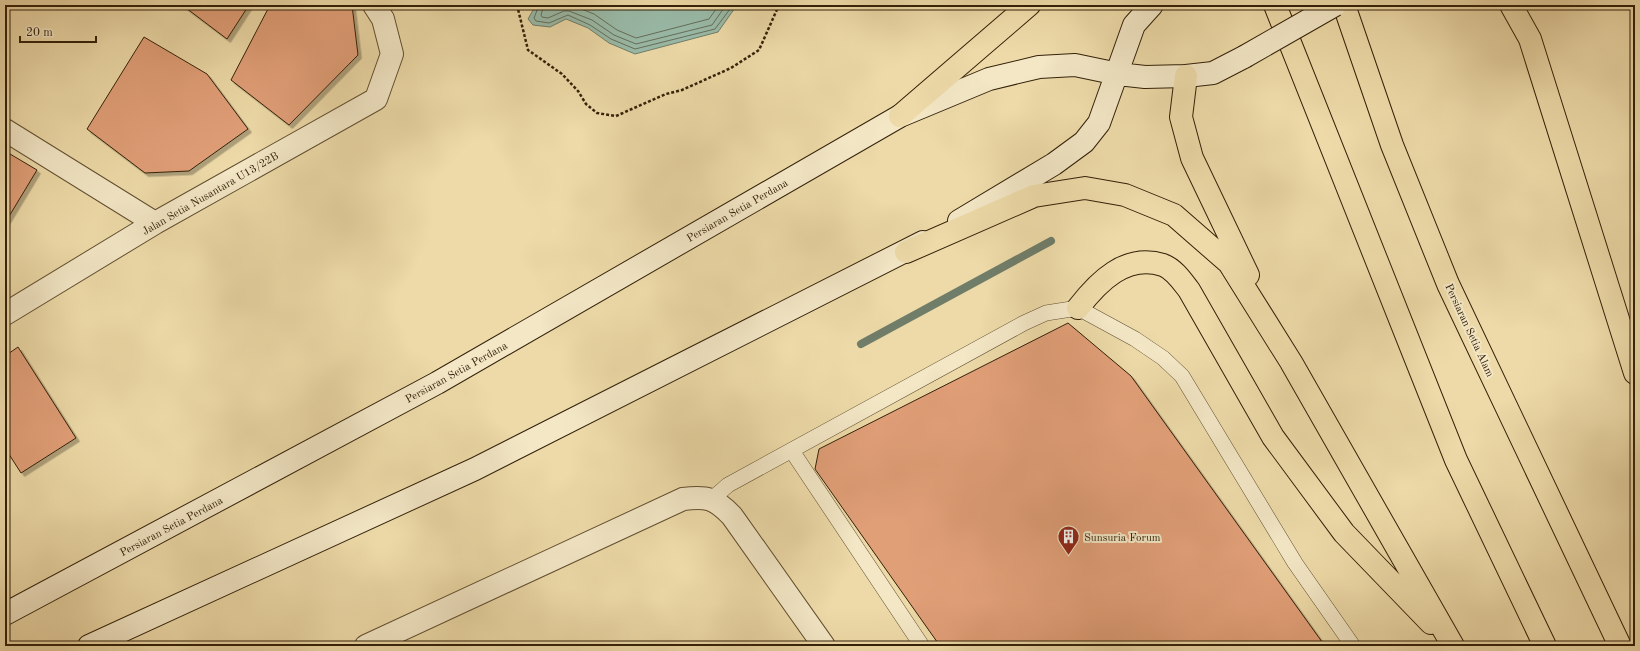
<svg xmlns="http://www.w3.org/2000/svg" width="1640" height="651" font-family="'Old Standard TT',serif">
<style>
.water{fill:#99bba9;stroke:#707d69}
.lines{fill:none;stroke-linecap:round;stroke-linejoin:round}
.shore{stroke:#666e59;stroke-width:1}
.stream{stroke:#707d69;stroke-width:8}
.building{fill:#e19f78;stroke:#332109;filter:url(#shadow)}
.service-casing{stroke:#624f31;stroke-width:16}
.minor-casing{stroke:#624f31;stroke-width:24}
.secondary-casing{stroke:#332109;stroke-width:24}
.trunk-casing{stroke:#332109;stroke-width:24}
.path{stroke:#332109;stroke-width:2.5;stroke-dasharray:3 2;stroke-linecap:butt}
.service{stroke:#f3e7c6;stroke-width:15}
.minor{stroke:#f3e7c6;stroke-width:22}
.secondary{stroke:#f3e7c6;stroke-width:22}
.trunk{stroke:#eddaa8;stroke-width:22}
.secondary-bridge-casing{stroke:#332109;stroke-width:24;stroke-linecap:butt}
.secondary-bridge{stroke:#f3e7c6;stroke-width:22}
.labels{text-anchor:middle;stroke-width:4;stroke-linejoin:round;paint-order:stroke}
.street-label{font-size:11px;fill:#332109;stroke:#f3e7c6}
.poi-label{font-size:11px;fill:#332109;stroke:#f3e7c6;text-anchor:start}
</style>
<defs>
<filter id="shadow"><feDropShadow dx="3.5" dy="3.5" stdDeviation="0" flood-color="#0004"/></filter>
</defs>
<rect width="100%" height="100%" fill="#eddaa8"/>
<filter id="stains"><feTurbulence type="fractalNoise" baseFrequency=".005" numOctaves="4"/><feColorMatrix values="0 0 0 0 .2 0 0 0 0 .09 0 0 0 0 .02 0 0 0 .5 -.17"/></filter>
<radialGradient id="worn" r=".72"><stop offset=".6" stop-color="#630" stop-opacity="0"/><stop offset="1" stop-color="#630" stop-opacity=".3"/></radialGradient>
<path class="water" d="M 536,5 L 737,5 L 718,32 L 635,54 L 609,43 L 588,28 L 566,19 L 550,27 L 533,25 L 528,19 Z"/>
<g class="lines">
<path class="shore" d="M 539,5 L 534,18 L 536,21 L 549,23 L 568,15 L 590,25 L 611,39 L 635,49 L 715,29 L 733,5
M 544,5 L 541,15 L 542,17 L 548,18 L 564,11 L 569,11 L 592,20 L 614,35 L 636,44 L 712,25 L 726,5
M 571,5 L 594,14 L 617,30 L 636,38 L 709,19 L 719,5"/>
<path class="stream" d="M 861,344 L 1051,241"/>
</g>
<path class="building" d="M 182,5 L 249,5 L 227,39 Z
M 270,5 L 352,5 L 358,55 L 289,125 L 231,80 Z
M 144,37 L 207,74 L 248,129 L 189,171 L 145,173 L 87,129 Z
M 5,151 L 37,170 L 5,223 Z
M 1068,323 L 1131,376 L 1325,646 L 940,646 L 815,469 L 819,449 Z
M 18,347 L 76,438 L 21,473 L 5,448 L 5,356 Z"/>
<g class="lines">
<defs>
<path id="service" d="M 792,451 L 922,646
M 712,499 L 728,485 L 1024,323 L 1046,313 L 1078,308 L 1135,339 L 1163,358 L 1182,376 L 1295,563 L 1353,646"/>
<path id="minor" d="M 5,130 L 155,223
M 5,314 L 155,223 L 376,99 L 392,54 L 383,19 L 374,5
M 366,646 L 683,499 C 707,496 715,498 732,516 L 824,646"/>
<path id="secondary" d="M 959,221 L 1054,164 L 1084,142 L 1099,123 L 1134,25 L 1152,5
M 5,614 L 437,383 L 900,116 L 989,79 L 1039,67 L 1075,65 L 1118,74 L 1145,77 L 1186,76 L 1213,73 L 1244,57
M 89,646 L 475,469 L 923,242"/>
<path id="trunk" d="M 1275,5 L 1456,460 L 1545,646
M 1344,5 L 1392,145 L 1448,284 L 1620,646
M 1511,5 L 1530,39 L 1635,373
M 1186,76 L 1181,117 L 1192,158 L 1248,275
M 900,116 L 1029,5
M 906,252 L 1034,196 L 1085,188 L 1125,195 L 1174,215 L 1229,263 L 1291,362 L 1453,646
M 1078,308 C 1098,282 1126,253 1163,265 C 1174,269 1182,281 1189,290 L 1273,437 L 1344,533 L 1431,623"/>
</defs>
<use href="#service" class="service-casing"/>
<use href="#minor" class="minor-casing"/>
<use href="#secondary" class="secondary-casing"/>
<use href="#trunk" class="trunk-casing"/>
<path class="path" d="M 517,5 L 528,50 L 562,74 L 578,91 L 586,104 L 597,113 L 616,116 L 666,94 L 682,90 L 731,68 L 759,50 L 779,5"/>
<use href="#service" class="service"/>
<use href="#minor" class="minor"/>
<use href="#secondary" class="secondary"/>
<use href="#trunk" class="trunk"/>
<defs>
<path id="secondary-bridge" d="M 1244,57 L 1335,5"/>
</defs>
<use href="#secondary-bridge" class="secondary-bridge-casing"/>
<use href="#secondary-bridge" class="secondary-bridge"/>
</g>
<defs>
<symbol id="building-pin" viewBox="-11 -11 22 30"><path d="M0 17L-7.5 6A9.5 9.5 0 1 1 7.5 6Z" fill="#8f2418" stroke="#f3e7c6"/><path d="M-4-6H4V6H1V3H-1V6H-4ZM-2.5-4.3h1.7v1.8h-1.7ZM.8-4.3h1.7v1.8H.8ZM-2.5-1h1.7V.8h-1.7ZM.8-1h1.7V.8H.8Z" fill="#fff"/></symbol>
</defs>
<g fill-rule="evenodd">
<use href="#building-pin" x="1056" y="524" width="25" height="34"/>
</g>
<g class="labels">
<g class="street-label">
<text transform="translate(210 193) rotate(-30)" y="4">Jalan Setia Nusantara U13/22B</text>
<text transform="translate(737 210) rotate(-30)" y="4">Persiaran Setia Perdana</text>
<text transform="translate(1470 330) rotate(65)" y="4">Persiaran Setia Alam</text>
<text transform="translate(456 372) rotate(-29)" y="4">Persiaran Setia Perdana</text>
<text transform="translate(171 526) rotate(-28)" y="4">Persiaran Setia Perdana</text>
</g>
<g class="poi-label">
<text x="1084" y="541">Sunsuria Forum</text>
</g>
</g>
<rect width="1640" height="651" fill="none" stroke="#eddaa8" stroke-width="20"/>
<rect x="6" y="6" width="1628" height="639" fill="none" stroke="#332109" stroke-width="2"/>
<rect x="10" y="10" width="1620" height="631" fill="none" stroke="#332109"/>
<path d="M20 36v6h76v-6" fill="none" stroke="#332109" stroke-width="2"/>
<text x="26" y="36" font-size="12" fill="#332109" stroke="#f3e7c6" stroke-width="3" paint-order="stroke">20 m</text>
<rect width="100%" height="100%" filter="url(#stains)"/>
<rect width="100%" height="100%" fill="url(#worn)"/>
</svg>
